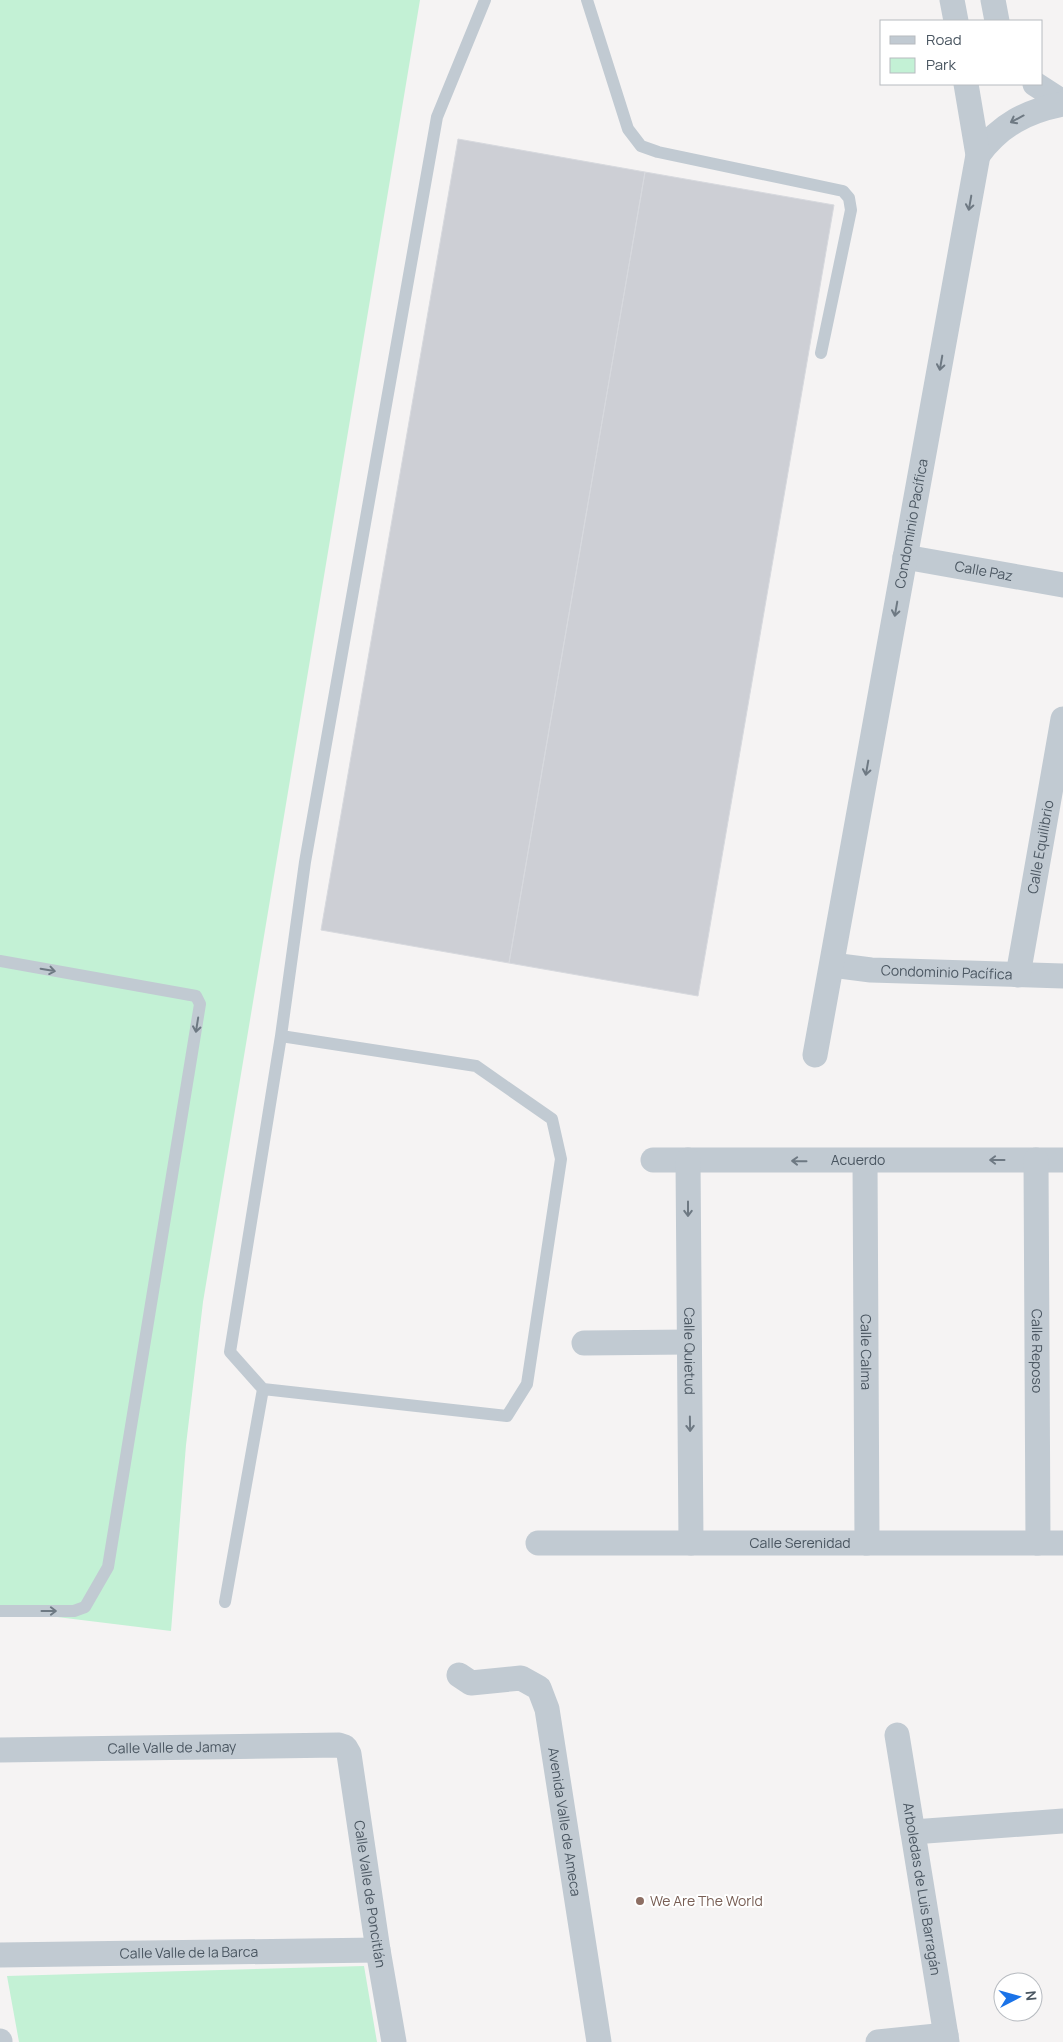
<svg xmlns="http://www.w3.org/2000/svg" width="1063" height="2042" font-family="Manrope,sans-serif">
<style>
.green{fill:#c3f1d5}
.building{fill:#cdcfd5;stroke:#d7d9de}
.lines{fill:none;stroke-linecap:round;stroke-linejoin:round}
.lane{stroke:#c1cad2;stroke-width:12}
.street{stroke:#c1cad2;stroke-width:25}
.oneway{stroke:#6e7983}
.education-dot{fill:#8d6e63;stroke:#fff;stroke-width:2}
.labels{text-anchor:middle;stroke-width:4;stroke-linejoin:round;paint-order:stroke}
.street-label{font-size:14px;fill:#4a5661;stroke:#fff}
.education-label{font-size:14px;fill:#785e54;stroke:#fff;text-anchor:start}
</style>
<rect width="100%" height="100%" fill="#f5f3f3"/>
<path class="green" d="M 0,0 L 420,0 L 203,1302 L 186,1445 L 171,1631 L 0,1610 Z
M 364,1966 L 377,2042 L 19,2042 L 7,1976 Z"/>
<path class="building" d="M 458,139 L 645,172 L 509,963 L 321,930 Z
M 645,172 L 834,205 L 698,996 L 509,963 Z"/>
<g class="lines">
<path class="lane" d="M 587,0 L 628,129 L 641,146 L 658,152 L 843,191 L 849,198 L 851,210 L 821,353
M 0,961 L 196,996 L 200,1004 L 108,1567 L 85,1607 L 74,1611 L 0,1611
M 263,1389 L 507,1416 L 527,1384 L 561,1159 L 552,1119 L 476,1066 L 281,1036 L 305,862 L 437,117 L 485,0
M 225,1602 L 263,1389 L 230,1352 L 281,1036"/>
<g class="street">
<path d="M 952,0 L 956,21"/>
<path d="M 993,0 L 997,21"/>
<path d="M 1035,84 L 1063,102"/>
<path d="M 978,155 C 1000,125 1027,111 1063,104"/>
<path id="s1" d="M 905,557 L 1063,585"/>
<path id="s2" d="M 832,965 L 871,970 L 1063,976"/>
<path id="s3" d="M 1018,975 L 1063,719"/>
<path id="s4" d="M 815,1055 L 978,155 L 966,84"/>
<path id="s5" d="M 653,1160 L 1063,1160"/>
<path id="s6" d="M 688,1160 L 691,1543"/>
<path id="s7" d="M 1036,1160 L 1038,1543"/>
<path id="s8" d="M 865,1161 L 867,1543"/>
<path d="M 584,1343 L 689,1342"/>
<path id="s9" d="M 538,1543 L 1063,1543"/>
<path id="s10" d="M 459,1675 L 471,1683 L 521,1678 L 539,1688 L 547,1709 L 599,2042"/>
<path id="s11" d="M 897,1735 L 947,2042"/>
<path id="s12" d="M 0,1750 L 339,1745 L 345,1747 L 349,1754 L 378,1950 L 394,2042"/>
<path d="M 913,1832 L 1063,1821"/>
<path id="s13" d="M 0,1955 L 378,1950"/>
<path d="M 0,2041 L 0,2042"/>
<path d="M 878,2042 L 946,2035"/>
</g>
</g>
<defs><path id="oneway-shaft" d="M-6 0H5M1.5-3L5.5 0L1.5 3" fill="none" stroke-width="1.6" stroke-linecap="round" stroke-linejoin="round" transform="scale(1.25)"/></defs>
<g class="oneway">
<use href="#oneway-shaft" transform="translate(1017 119) rotate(152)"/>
<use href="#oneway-shaft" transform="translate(970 203) rotate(100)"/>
<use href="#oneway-shaft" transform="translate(941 363) rotate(100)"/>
<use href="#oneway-shaft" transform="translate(896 609) rotate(100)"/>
<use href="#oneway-shaft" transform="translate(867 768) rotate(100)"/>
<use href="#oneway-shaft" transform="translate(48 970) rotate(10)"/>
<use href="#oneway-shaft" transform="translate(197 1025) rotate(99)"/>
<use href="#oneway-shaft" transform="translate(997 1160) rotate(180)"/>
<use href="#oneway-shaft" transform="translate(799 1161) rotate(-179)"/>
<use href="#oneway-shaft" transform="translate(688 1209) rotate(90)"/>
<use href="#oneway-shaft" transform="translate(690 1424) rotate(89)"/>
<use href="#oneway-shaft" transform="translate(49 1611)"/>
</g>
<circle class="education-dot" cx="640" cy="1901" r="5"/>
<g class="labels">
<g class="street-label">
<text dy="5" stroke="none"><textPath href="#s4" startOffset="540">Condominio Pacífica</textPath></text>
<text dy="5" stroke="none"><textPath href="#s1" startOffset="80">Calle Paz</textPath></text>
<text dy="5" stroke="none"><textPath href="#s3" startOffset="130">Calle Equilibrio</textPath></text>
<text dy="5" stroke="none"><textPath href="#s2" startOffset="115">Condominio Pacífica</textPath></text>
<text dy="5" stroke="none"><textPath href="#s5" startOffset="205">Acuerdo</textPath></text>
<text dy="5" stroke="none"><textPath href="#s6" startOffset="191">Calle Quietud</textPath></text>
<text dy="5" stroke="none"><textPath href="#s7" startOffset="191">Calle Reposo</textPath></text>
<text dy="5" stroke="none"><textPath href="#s8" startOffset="191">Calle Calma</textPath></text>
<text dy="5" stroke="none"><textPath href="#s9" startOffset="262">Calle Serenidad</textPath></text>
<text dy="5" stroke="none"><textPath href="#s12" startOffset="172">Calle Valle de Jamay</textPath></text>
<text dy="5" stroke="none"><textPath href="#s10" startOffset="222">Avenida Valle de Ameca</textPath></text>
<text dy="5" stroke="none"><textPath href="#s11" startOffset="156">Arboledas de Luis Barragán</textPath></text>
<text dy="5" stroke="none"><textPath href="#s12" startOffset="495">Calle Valle de Poncitlán</textPath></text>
<text dy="5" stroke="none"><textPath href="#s13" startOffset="189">Calle Valle de la Barca</textPath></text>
</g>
<g class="education-label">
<text x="650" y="1906">We Are The World</text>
</g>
</g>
<rect x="880" y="20" width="162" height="65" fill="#ffffff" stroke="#b7bbc0"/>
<rect x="890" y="36" width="25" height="8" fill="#c1cad2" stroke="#b7bbc0"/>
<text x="926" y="45" font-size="15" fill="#4a5661">Road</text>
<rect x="890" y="58" width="25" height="15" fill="#c3f1d5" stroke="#b7bbc0"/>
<text x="926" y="70" font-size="15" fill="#4a5661">Park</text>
<g transform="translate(1018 1997) rotate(84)"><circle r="24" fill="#ffffff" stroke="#b7bbc0"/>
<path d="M0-4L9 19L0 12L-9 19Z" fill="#1a73e8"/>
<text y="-8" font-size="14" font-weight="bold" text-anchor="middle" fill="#4a5661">N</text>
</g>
</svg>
